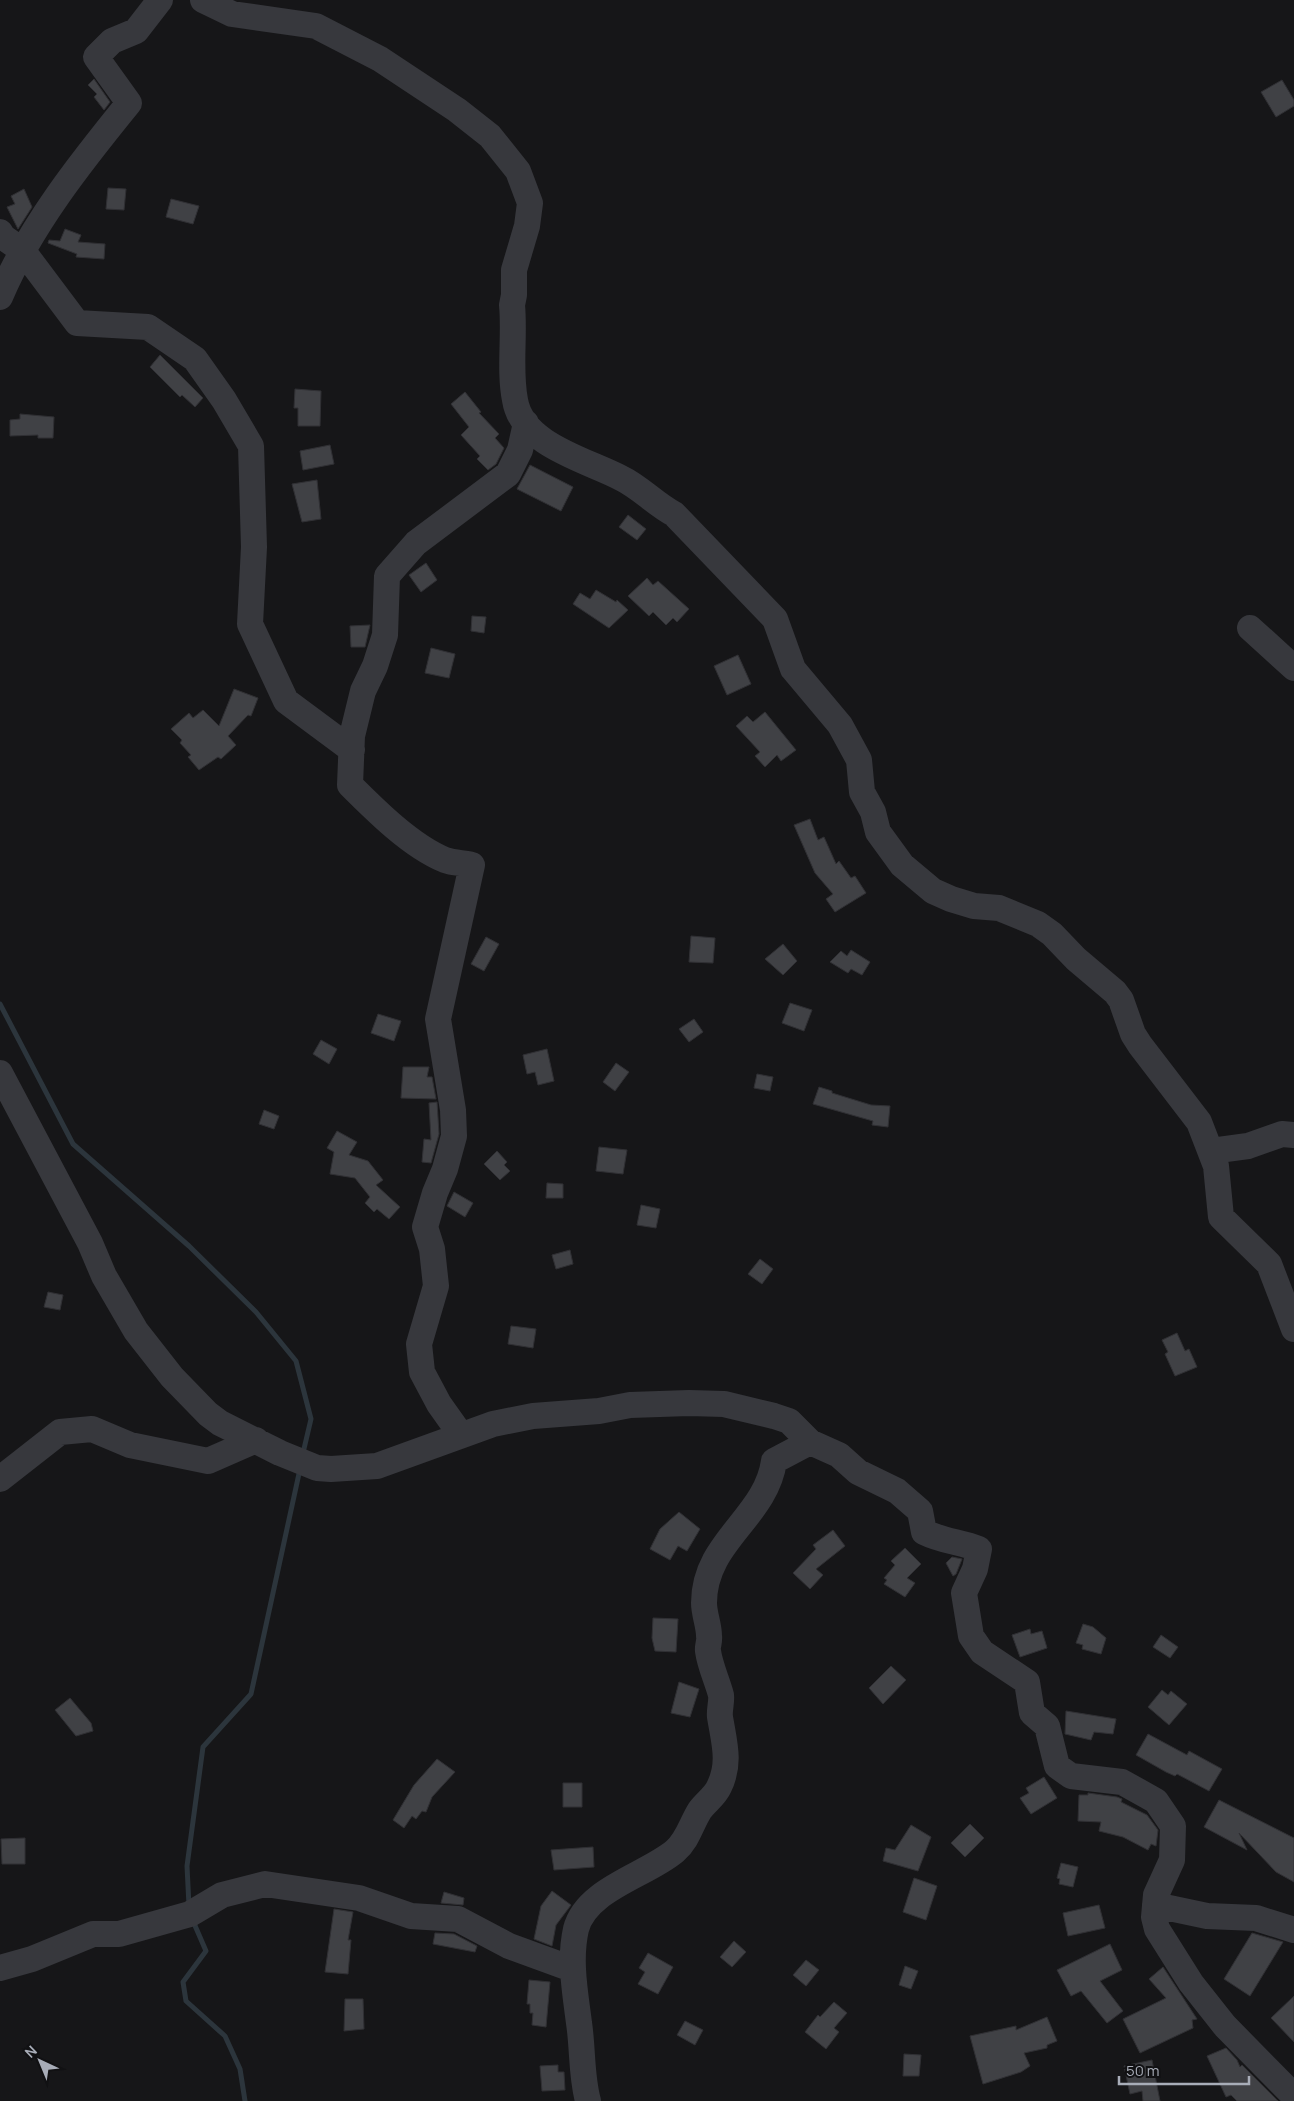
<svg xmlns="http://www.w3.org/2000/svg" width="1294" height="2101" font-family="Manrope,sans-serif">
<style>
.lines{fill:none;stroke-linecap:round;stroke-linejoin:round}
.stream{stroke:#2c353c;stroke-width:5}
.building{fill:#404145;stroke:#303034}
.minor{stroke:#37383d;stroke-width:26}
</style>
<rect width="100%" height="100%" fill="#161618"/>
<g class="lines">
<path class="stream" d="M 0,1004 L 73,1144 L 189,1246 L 256,1312 L 296,1361 L 311,1419 L 303,1453
M 189,1906 L 187,1866 L 203,1747 L 251,1694 L 300,1469
M 193,1921 L 206,1951 L 183,1982 L 186,2001 L 225,2036 L 240,2069 L 245,2101"/>
</g>
<path class="building" d="M 94,79 L 110,102 L 104,110 L 94,97 L 97,94 L 88,85 Z
M 1282,80 L 1294,100 L 1294,106 L 1276,117 L 1261,92 Z
M 108,188 L 126,189 L 124,210 L 106,209 Z
M 24,189 L 32,207 L 18,229 L 7,207 L 15,204 L 11,196 Z
M 171,199 L 199,206 L 193,224 L 166,217 Z
M 65,229 L 81,235 L 78,242 L 105,244 L 104,259 L 76,257 L 77,254 L 48,243 L 49,240 L 60,241 Z
M 160,355 L 203,398 L 195,407 L 182,395 L 180,397 L 150,367 Z
M 295,389 L 321,391 L 320,426 L 298,426 L 298,408 L 294,408 Z
M 465,392 L 481,412 L 479,413 L 499,434 L 495,438 L 504,448 L 496,464 L 488,470 L 477,459 L 480,456 L 461,435 L 469,427 L 451,404 Z
M 20,414 L 54,417 L 53,438 L 38,438 L 38,435 L 10,436 L 10,420 L 20,419 Z
M 330,445 L 334,464 L 303,470 L 300,451 Z
M 530,465 L 573,487 L 561,511 L 517,489 Z
M 317,480 L 321,519 L 302,522 L 292,484 Z
M 628,515 L 646,529 L 637,540 L 619,527 Z
M 426,563 L 437,580 L 421,592 L 409,575 Z
M 647,578 L 653,585 L 658,581 L 689,609 L 677,622 L 673,618 L 666,625 L 653,612 L 649,616 L 628,596 Z
M 596,590 L 616,602 L 617,600 L 628,610 L 609,628 L 573,604 L 580,593 L 590,599 Z
M 472,616 L 486,617 L 484,633 L 471,631 Z
M 370,625 L 365,647 L 351,647 L 350,626 Z
M 431,648 L 455,654 L 449,678 L 425,673 Z
M 738,655 L 751,684 L 727,695 L 714,666 Z
M 234,689 L 258,698 L 251,716 L 248,715 L 228,736 L 236,745 L 221,759 L 218,757 L 199,770 L 188,757 L 191,755 L 180,743 L 182,740 L 171,729 L 189,713 L 193,718 L 203,710 L 219,726 Z
M 765,712 L 796,750 L 781,761 L 777,755 L 765,767 L 755,756 L 760,752 L 736,726 L 747,716 L 753,722 Z
M 810,819 L 818,840 L 824,837 L 836,864 L 839,861 L 851,878 L 855,876 L 866,893 L 835,912 L 826,899 L 833,894 L 815,873 L 794,825 Z
M 691,936 L 715,938 L 713,963 L 689,962 Z
M 486,937 L 499,944 L 484,971 L 471,964 Z
M 783,944 L 797,961 L 783,975 L 765,959 Z
M 851,950 L 870,962 L 862,975 L 851,969 L 848,973 L 830,962 L 841,951 L 847,956 Z
M 790,1003 L 812,1010 L 804,1031 L 782,1023 Z
M 378,1014 L 401,1021 L 394,1041 L 371,1033 Z
M 694,1019 L 703,1032 L 689,1042 L 679,1029 Z
M 321,1040 L 337,1049 L 329,1064 L 313,1054 Z
M 547,1049 L 554,1081 L 538,1085 L 535,1072 L 527,1074 L 523,1055 Z
M 616,1063 L 629,1072 L 615,1091 L 603,1082 Z
M 403,1067 L 429,1067 L 427,1077 L 432,1077 L 436,1099 L 401,1098 Z
M 757,1074 L 773,1077 L 770,1091 L 754,1088 Z
M 819,1087 L 832,1091 L 832,1093 L 871,1105 L 890,1106 L 888,1127 L 872,1125 L 873,1121 L 813,1104 Z
M 437,1102 L 439,1134 L 431,1163 L 422,1162 L 424,1139 L 431,1140 L 429,1103 Z
M 264,1110 L 279,1116 L 274,1129 L 259,1124 Z
M 337,1131 L 357,1142 L 349,1155 L 368,1161 L 383,1180 L 376,1185 L 400,1207 L 389,1219 L 377,1209 L 374,1212 L 365,1203 L 370,1197 L 355,1178 L 330,1174 L 334,1152 L 327,1148 Z
M 599,1147 L 627,1150 L 623,1174 L 596,1171 Z
M 497,1151 L 507,1162 L 504,1165 L 510,1171 L 500,1180 L 484,1164 Z
M 547,1183 L 563,1184 L 563,1198 L 546,1198 Z
M 454,1192 L 473,1203 L 465,1217 L 447,1206 Z
M 641,1205 L 660,1209 L 656,1228 L 637,1225 Z
M 570,1250 L 573,1264 L 556,1269 L 552,1255 Z
M 760,1259 L 773,1269 L 762,1284 L 748,1274 Z
M 48,1292 L 63,1295 L 60,1310 L 44,1307 Z
M 511,1326 L 536,1329 L 533,1348 L 508,1344 Z
M 1177,1333 L 1185,1351 L 1189,1349 L 1197,1367 L 1175,1376 L 1165,1354 L 1168,1352 L 1162,1340 Z
M 679,1512 L 700,1529 L 687,1551 L 678,1546 L 670,1560 L 650,1549 L 660,1529 Z
M 833,1530 L 845,1546 L 816,1569 L 823,1575 L 810,1589 L 793,1573 L 816,1549 L 813,1545 Z
M 905,1548 L 921,1564 L 907,1578 L 915,1583 L 905,1597 L 884,1584 L 887,1580 L 884,1578 L 895,1565 L 891,1561 Z
M 952,1557 L 962,1559 L 956,1574 L 953,1576 L 946,1563 Z
M 653,1618 L 678,1619 L 676,1652 L 655,1651 L 652,1638 Z
M 1083,1624 L 1093,1627 L 1106,1638 L 1101,1654 L 1082,1649 L 1083,1645 L 1076,1643 Z
M 1030,1629 L 1031,1634 L 1042,1631 L 1047,1648 L 1020,1657 L 1012,1635 Z
M 1161,1635 L 1178,1647 L 1170,1658 L 1153,1647 Z
M 891,1666 L 906,1680 L 883,1704 L 869,1688 Z
M 679,1682 L 699,1689 L 690,1717 L 671,1713 Z
M 1162,1690 L 1168,1695 L 1171,1691 L 1187,1704 L 1169,1725 L 1148,1707 Z
M 70,1698 L 91,1723 L 93,1731 L 76,1736 L 55,1710 Z
M 1066,1711 L 1116,1719 L 1113,1734 L 1094,1732 L 1091,1740 L 1065,1734 Z
M 1148,1734 L 1187,1755 L 1189,1751 L 1222,1769 L 1209,1791 L 1177,1774 L 1175,1776 L 1166,1772 L 1136,1755 Z
M 437,1759 L 455,1772 L 432,1797 L 426,1812 L 422,1811 L 416,1819 L 412,1816 L 404,1828 L 393,1820 L 414,1785 Z
M 1044,1777 L 1057,1798 L 1031,1814 L 1020,1798 L 1029,1793 L 1026,1788 Z
M 563,1783 L 582,1783 L 582,1807 L 563,1807 Z
M 1088,1793 L 1117,1797 L 1122,1799 L 1121,1802 L 1147,1815 L 1158,1830 L 1156,1846 L 1151,1844 L 1148,1850 L 1123,1837 L 1099,1831 L 1101,1822 L 1078,1821 L 1079,1795 L 1088,1795 Z
M 1219,1800 L 1294,1838 L 1294,1882 L 1276,1872 L 1239,1833 L 1247,1850 L 1204,1827 Z
M 970,1824 L 984,1838 L 965,1857 L 951,1843 Z
M 911,1825 L 931,1837 L 918,1871 L 883,1861 L 886,1848 L 895,1850 Z
M 25,1838 L 25,1864 L 2,1864 L 1,1839 Z
M 593,1847 L 594,1867 L 554,1870 L 551,1850 Z
M 1061,1863 L 1078,1867 L 1073,1887 L 1059,1884 L 1060,1879 L 1057,1878 Z
M 914,1878 L 937,1886 L 926,1920 L 903,1912 Z
M 552,1891 L 571,1905 L 556,1925 L 552,1946 L 534,1939 L 541,1906 Z
M 444,1892 L 464,1898 L 463,1905 L 441,1903 Z
M 1099,1905 L 1105,1928 L 1068,1936 L 1063,1913 Z
M 334,1909 L 353,1912 L 348,1940 L 351,1940 L 348,1974 L 325,1972 Z
M 435,1933 L 454,1934 L 477,1946 L 475,1952 L 433,1944 Z
M 1252,1933 L 1283,1942 L 1250,1996 L 1224,1979 Z
M 734,1941 L 746,1952 L 732,1967 L 720,1957 Z
M 1110,1944 L 1122,1970 L 1100,1981 L 1123,2011 L 1107,2023 L 1081,1991 L 1071,1996 L 1057,1970 Z
M 648,1953 L 673,1967 L 658,1994 L 638,1984 L 645,1972 L 639,1968 Z
M 806,1960 L 819,1970 L 806,1986 L 793,1975 Z
M 905,1966 L 918,1971 L 911,1989 L 899,1985 Z
M 1163,1967 L 1197,2019 L 1192,2020 L 1193,2028 L 1140,2053 L 1123,2019 L 1166,1998 L 1149,1979 Z
M 529,1980 L 550,1982 L 546,2027 L 532,2025 L 533,2013 L 530,2013 L 530,2004 L 527,2004 Z
M 1294,1996 L 1294,2042 L 1271,2018 Z
M 345,1999 L 363,1999 L 364,2029 L 344,2031 Z
M 834,2002 L 847,2013 L 834,2028 L 839,2032 L 826,2049 L 805,2032 L 818,2015 L 820,2017 Z
M 1047,2017 L 1057,2041 L 1047,2045 L 1047,2048 L 1024,2053 L 1030,2066 L 1021,2072 L 983,2084 L 970,2036 L 1016,2026 L 1016,2030 Z
M 685,2021 L 703,2030 L 695,2045 L 677,2035 Z
M 1226,2048 L 1237,2060 L 1240,2067 L 1242,2065 L 1278,2101 L 1237,2101 L 1231,2095 L 1226,2097 L 1207,2056 Z
M 904,2054 L 921,2055 L 919,2076 L 903,2076 Z
M 1152,2060 L 1160,2101 L 1143,2101 L 1142,2091 L 1130,2094 L 1124,2066 Z
M 558,2065 L 558,2072 L 564,2072 L 565,2090 L 542,2091 L 540,2066 Z"/>
<g class="lines">
<path class="minor" d="M 203,0 L 232,14 L 316,26 L 380,59 L 457,110 L 490,136 L 518,171 L 530,203 L 527,226 L 514,270 L 514,295 L 512,305 C 515,336 509,370 515,400 C 522,445 587,460 621,478 C 640,487 655,504 674,514 L 775,619 L 793,669 L 840,725 L 859,760 L 862,792 L 873,812 L 878,832 L 902,865 L 933,891 L 951,899 L 974,906 L 999,908 L 1038,924 L 1052,934 L 1076,959 L 1115,992 L 1121,1000 L 1133,1034 L 1140,1045 L 1199,1122 L 1216,1166 L 1221,1217 L 1269,1264 L 1294,1329
M 0,232 L 3,237 L 23,251 L 77,323 L 148,327 L 195,359 L 224,400 L 251,446 L 254,547 L 250,624 L 286,701 L 352,750
M 0,297 C 30,226 81,162 129,103 L 96,57 L 112,41 L 136,31 L 160,0
M 1250,628 L 1294,668
M 0,1073 L 90,1243 L 104,1276 L 136,1331 L 172,1377 L 208,1414 L 220,1423 L 280,1453 L 317,1468 L 331,1469 L 377,1466 L 493,1424 L 533,1416 L 599,1411 L 630,1405 L 689,1403 L 724,1404 L 774,1416 L 789,1421 L 810,1442 L 774,1461 C 766,1518 704,1541 704,1603 C 704,1614 709,1625 709,1636 C 710,1641 707,1647 708,1651 C 710,1666 717,1680 721,1695 C 722,1702 719,1710 720,1717 C 724,1742 731,1763 719,1787 C 715,1796 706,1802 700,1810 C 691,1824 688,1840 675,1851 C 647,1875 586,1889 576,1929 C 569,1960 575,1991 579,2023 C 583,2049 581,2075 588,2101
M 1211,1151 L 1248,1146 L 1282,1134 L 1294,1135
M 461,1435 L 439,1404 L 422,1372 L 419,1344 L 436,1286 L 432,1249 L 425,1227 L 435,1193 L 445,1169 L 454,1136 L 453,1110 L 438,1019 L 472,865 C 464,863 453,863 445,860 C 411,846 376,811 350,785 L 352,736 L 363,691 L 375,666 L 385,635 L 387,576 L 416,543 L 508,474 L 520,450 L 526,423
M 810,1442 L 839,1455 L 858,1472 L 897,1491 L 920,1511 L 924,1532 C 942,1541 961,1542 979,1549 L 975,1569 L 964,1593 L 971,1636 L 982,1652 L 1027,1682 L 1032,1713 L 1047,1726 L 1057,1766 L 1071,1776 L 1122,1782 L 1156,1801 L 1173,1826 L 1172,1860 L 1156,1895 L 1154,1917 L 1157,1929 L 1191,1983 L 1225,2026 L 1294,2096
M 0,1479 L 60,1432 L 92,1429 L 130,1445 L 208,1461 L 256,1440
M 1155,1905 L 1207,1916 L 1256,1918 L 1294,1930
M 0,1968 L 32,1959 L 93,1934 L 119,1934 L 190,1914 L 222,1895 L 265,1884 L 359,1898 L 411,1916 L 458,1919 L 509,1946 L 572,1969"/>
</g>
<g transform="translate(40 2061) rotate(316)" stroke="#111113" stroke-width="4" paint-order="stroke">
<path d="M0-4L9 19L0 12L-9 19Z" fill="#a8adb8"/>
<text y="-8" font-size="14" font-weight="bold" text-anchor="middle" fill="#a8adb8">N</text>
</g>
<path d="M1119 2076v8h130v-8" fill="none" stroke="#a8adb8" stroke-width="2.5"/>
<text x="1126" y="2076" font-size="15" fill="#a8adb8" stroke="#111113" stroke-width="4" paint-order="stroke">50 m</text>
</svg>
